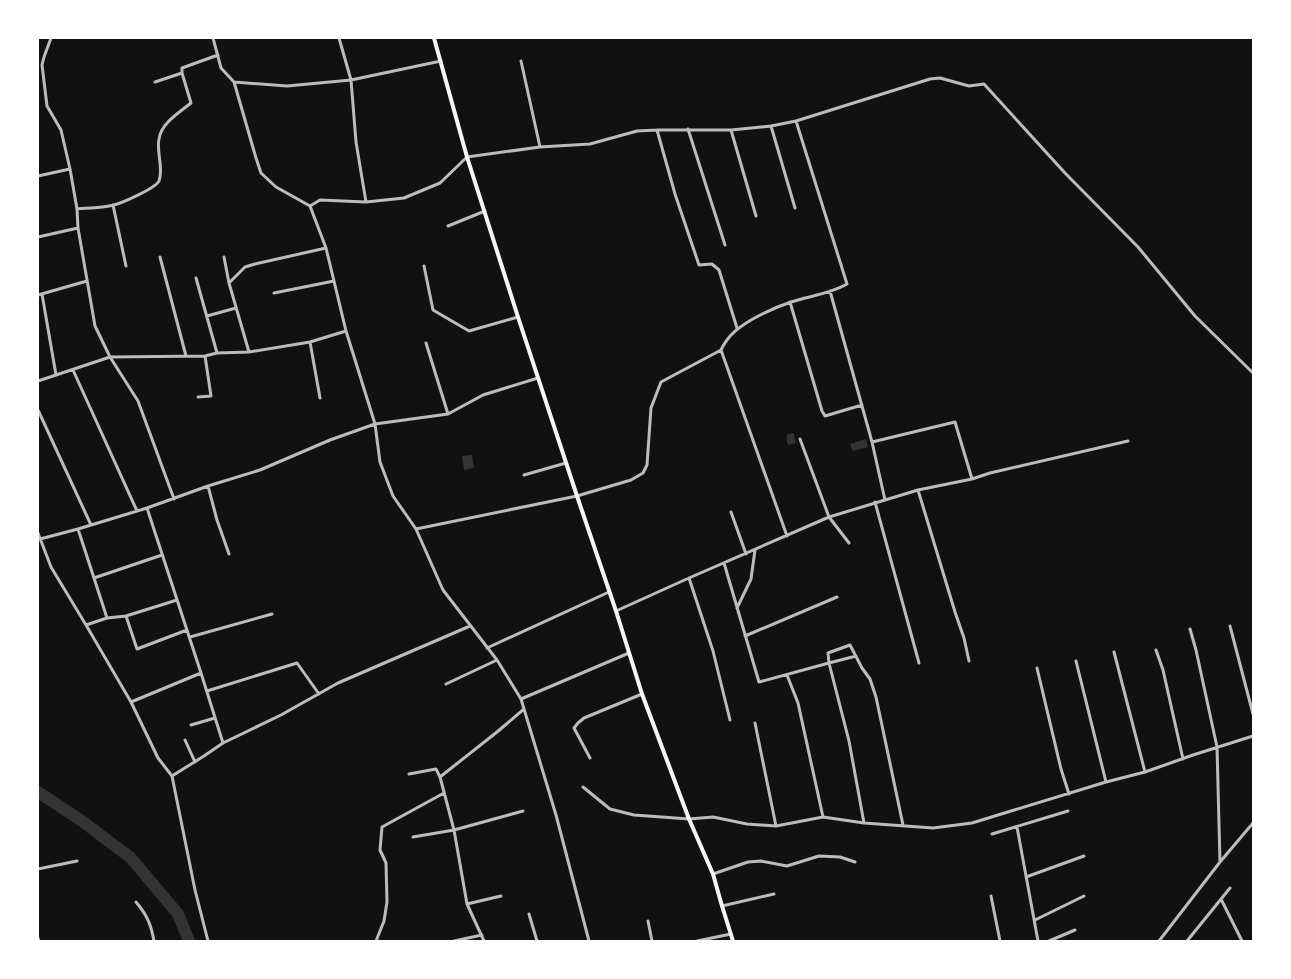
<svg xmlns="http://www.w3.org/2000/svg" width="1291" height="979" font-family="Overpass,sans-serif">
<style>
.water{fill:#333}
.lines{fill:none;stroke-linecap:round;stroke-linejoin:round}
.river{stroke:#333;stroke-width:12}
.minor{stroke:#bcbcbc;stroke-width:3}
.secondary{stroke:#f5f5f5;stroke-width:4}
</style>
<rect width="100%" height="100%" fill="#111"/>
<path class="water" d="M 793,433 L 794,434 L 796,443 L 788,445 L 786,437 L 788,434 Z
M 866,439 L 868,447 L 853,451 L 850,444 Z
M 472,455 L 474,468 L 464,470 L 462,456 Z"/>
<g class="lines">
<path class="river" d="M 38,792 L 82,821 L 131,858 L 178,914 L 189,941"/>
<path class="minor" d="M 51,38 L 44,57 L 42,65 L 47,106 L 61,130 L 70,169 L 77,209 L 78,228 L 95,326 L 110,357 L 138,401 L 174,499
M 213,38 L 221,68 L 234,82 L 256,158 L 261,173 L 276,187 L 310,206 L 326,248 L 346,331 L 375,424 L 380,462 L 393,496 L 416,529 L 443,590 L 497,660 L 521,699 L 556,815 L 589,941
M 339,38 L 351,80 L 356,142 L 366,202
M 521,61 L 540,147
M 182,73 L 182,68 L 218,55
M 155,82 L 182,73
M 234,82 L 287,86 L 351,80 L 441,61
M 771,126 L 795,208
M 688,129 L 725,245
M 657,130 L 675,194 L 699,265 L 712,264 L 719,270 L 737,328
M 731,130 L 756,216
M 38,176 L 70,169
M 113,205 L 126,266
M 310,206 L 320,200 L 366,202 L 404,198 L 440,183 L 467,157 L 540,147 L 590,144 L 637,131 L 657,130 L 731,130 L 771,126 L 796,121 L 930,79 L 940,78 L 969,86 L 984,84 L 1065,173 L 1138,247 L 1195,316 L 1253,373
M 77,209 C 89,208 102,208 114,205 C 122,203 156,188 159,181 C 164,168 156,152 159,139 C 161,123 180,112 191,103 L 182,73
M 448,226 L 485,211
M 38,237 L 78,228
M 160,257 L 186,356
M 224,257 L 229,283 L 249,352
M 424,266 L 433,310 L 469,331 L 518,317
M 196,278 L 217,353
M 229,283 L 245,267 L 255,264 L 326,248
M 830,291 L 872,442 L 885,500
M 274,293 L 334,281
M 42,294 L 56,375
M 38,295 L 87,281
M 790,302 L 822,411 L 825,416 L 862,405
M 207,316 L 236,308
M 310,342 L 320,398
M 426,343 L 448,414
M 721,350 L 787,536
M 73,370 L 137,511
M 38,381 L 110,357 L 205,356 L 217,353 L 249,352 L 310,342 L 346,331
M 198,397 L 211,396 L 205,356
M 38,410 L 91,525
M 800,439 L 829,517 L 849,543
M 872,442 L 955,422 L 972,479
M 524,475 L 566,463
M 208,486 L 217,520 L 229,554
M 918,490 L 955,612 L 964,638 L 969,661
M 875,502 L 919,663
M 147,508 L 201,673 L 223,743
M 731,512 L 746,554
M 78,529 L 107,618
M 416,529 L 577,496 L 631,480 L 643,473 L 647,465 L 651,408 L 661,382 L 721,350 C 728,335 738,328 751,320 C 765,312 776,307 791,302 C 809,296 830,294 847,284 L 796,121
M 38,533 L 51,567 L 86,625 L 131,702 L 158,758 L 172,776 L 195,890 L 208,941
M 40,539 L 78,529 L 147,508 L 208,486 L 260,470 L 330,440 L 375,424 L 448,414 L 483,395 L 538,378
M 724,563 L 759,682 L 829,663 L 856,656
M 94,578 L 162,555
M 689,578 L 713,651 L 730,720
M 737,608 L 751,579 L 755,550
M 616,611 L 689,578 L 829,517 L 918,490 L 972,479 L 990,473 L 1128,441
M 126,616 L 137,649 L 187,630
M 86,625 L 107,618 L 126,616 L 177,600
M 1230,626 L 1253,714
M 1190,629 L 1196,650 L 1217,747 L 1220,862
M 745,636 L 837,597
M 190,637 L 272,614
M 487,648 L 609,592
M 1156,650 L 1163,670 L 1183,759
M 1114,652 L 1145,772
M 1076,661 L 1106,782
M 1037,668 L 1061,769 L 1069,794
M 787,675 L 798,703 L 823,817
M 446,684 L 497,660
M 207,691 L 297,663 L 319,694
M 521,699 L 629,653
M 131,702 L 201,673
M 755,723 L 776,826
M 191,725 L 215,718
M 185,740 L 195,762
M 590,758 L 574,728 L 578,723 L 584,718 L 642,694
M 409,774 L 436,769 L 440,777 L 454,830 L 467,904 L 484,941
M 172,776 L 204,756 L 223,743 L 281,715 L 338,683 L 470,626
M 440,777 L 497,732 L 524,709
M 583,787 L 610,809 L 634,815 L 689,819 L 713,817 L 747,824 L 776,826 L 823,817 L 864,823 L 933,828 L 972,823 L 1106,782 L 1145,772 L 1193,755 L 1253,736
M 864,823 L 849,741 L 829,663 L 828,653 L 850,645 L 862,668 L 870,679 L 876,697 L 903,825
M 1017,827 L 1038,941
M 992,834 L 1068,811
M 413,837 L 454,830 L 523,811
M 38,869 L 77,861
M 713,874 L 748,862 L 761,861 L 787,866 L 819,856 L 840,857 L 855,862
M 1026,877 L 1084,856
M 991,896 L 1000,941
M 1221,899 L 1242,941
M 136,902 C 147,915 151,924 154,941
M 467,904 L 501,896
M 722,906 L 774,894
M 529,914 L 537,941
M 1035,920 L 1084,896
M 648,921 L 652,941
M 38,938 L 39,941
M 376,941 L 384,921 L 387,902 L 386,863 L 380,850 L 382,827 L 444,793
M 454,941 L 482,935
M 697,941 L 731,934
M 1049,941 L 1075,930
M 1159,941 L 1220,862 L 1253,823
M 1187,941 L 1230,888"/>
<path class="secondary" d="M 434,38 L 467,157 L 518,317 L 577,496 L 616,611 L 642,694 L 689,819 L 713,874 L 722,906 L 733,941"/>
</g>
<rect width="1291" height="979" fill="none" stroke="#ffffff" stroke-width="78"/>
</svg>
